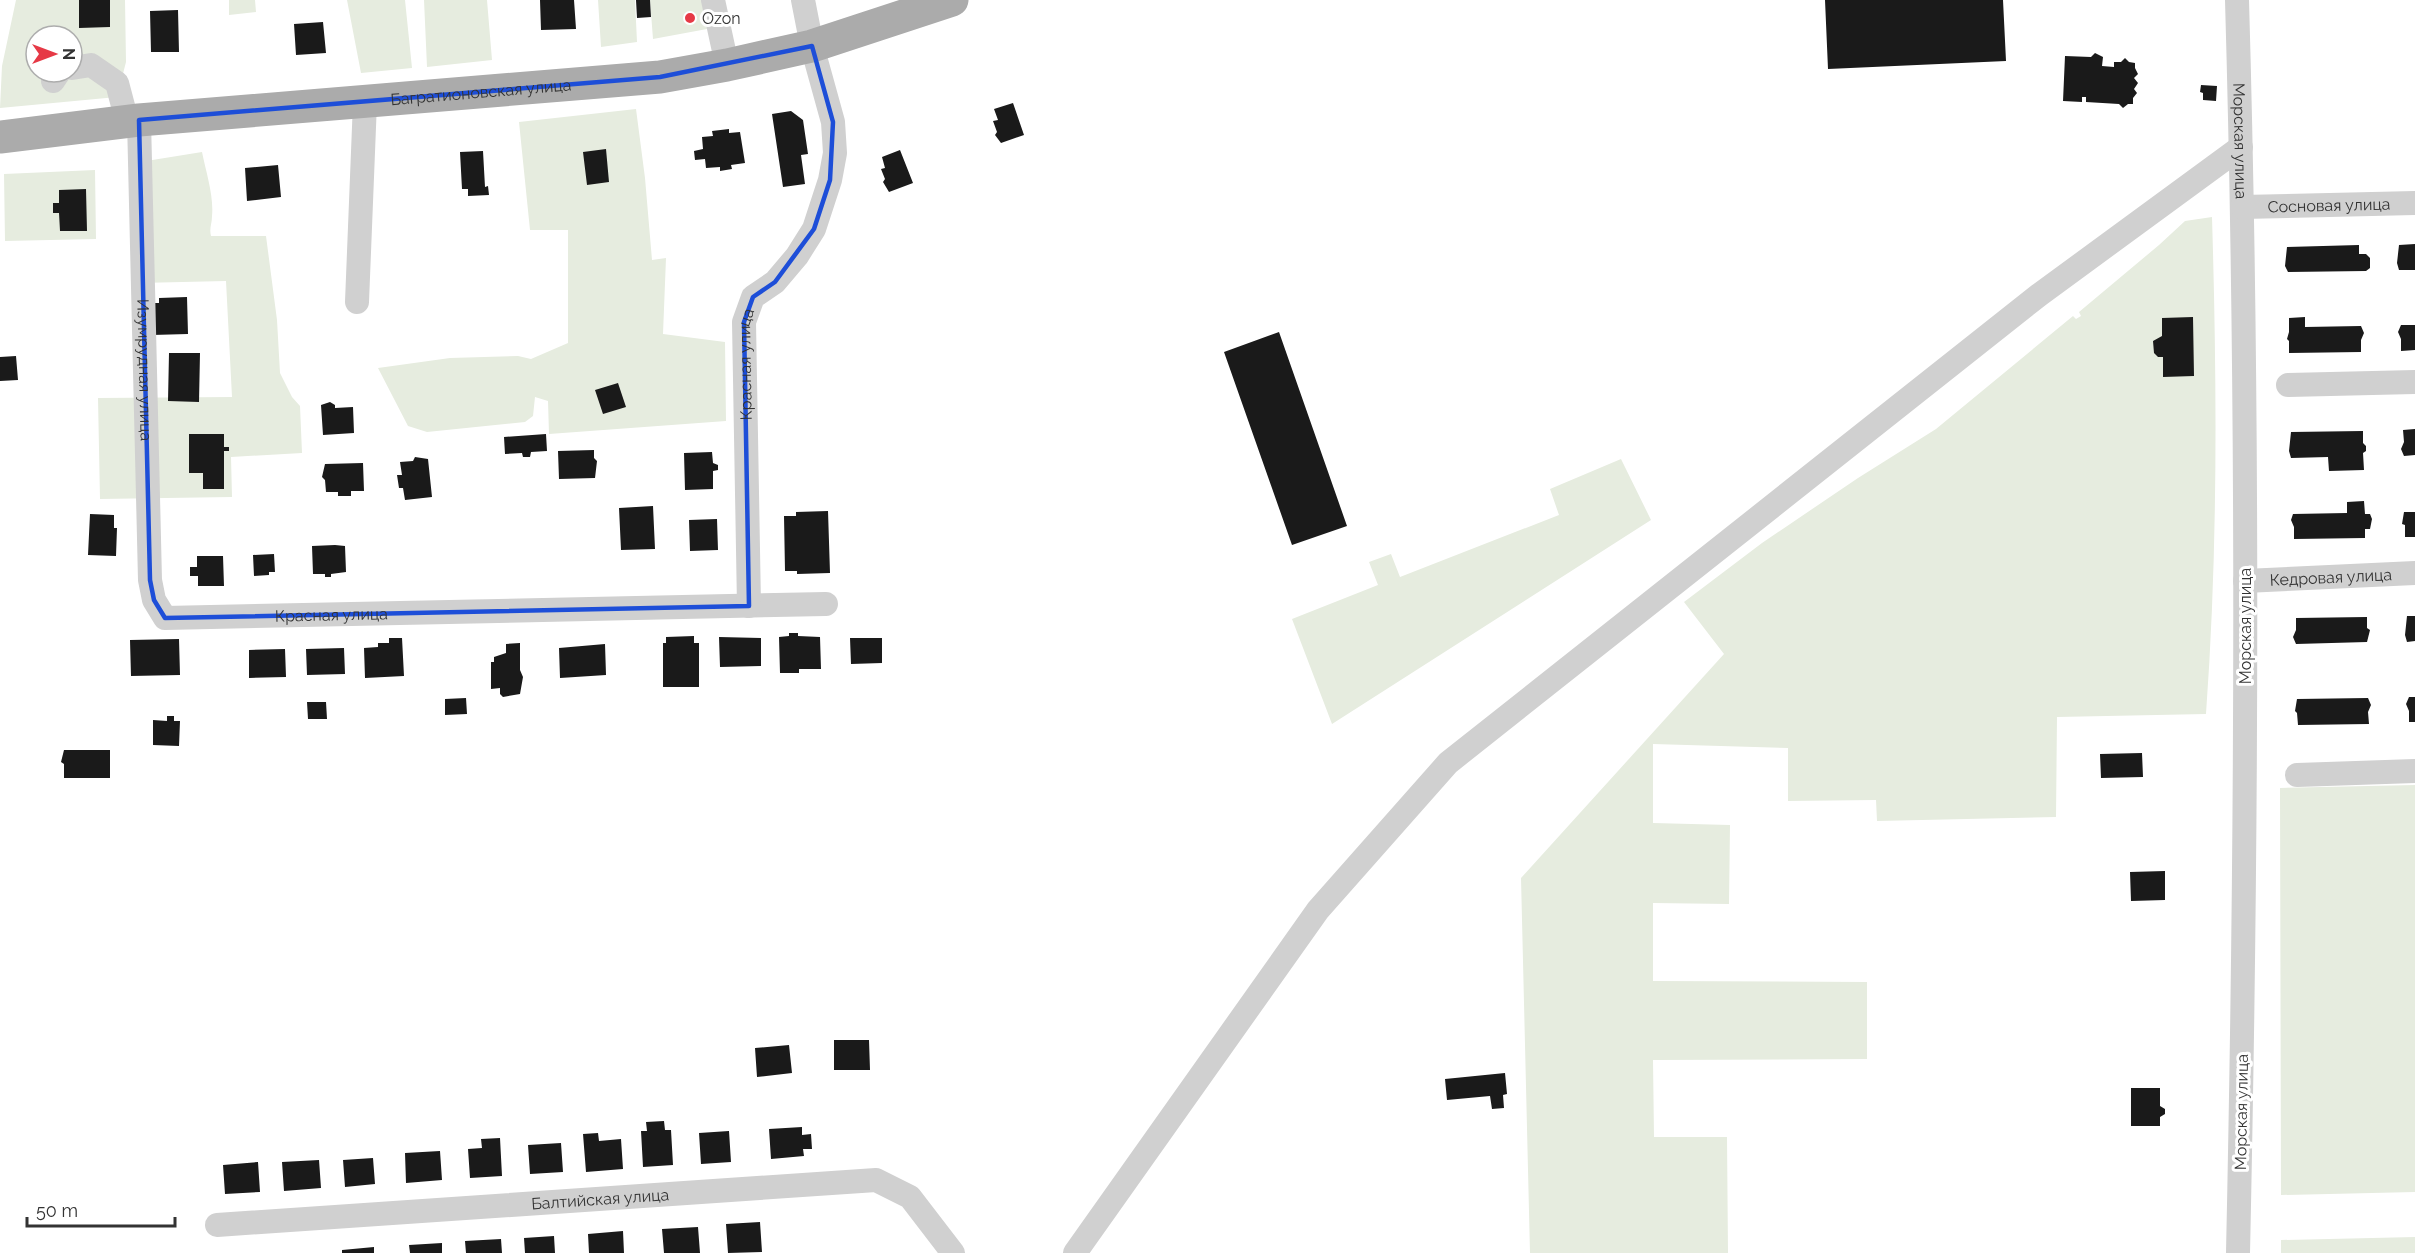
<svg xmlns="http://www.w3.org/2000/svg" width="2415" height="1253" font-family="Raleway,sans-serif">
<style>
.green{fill:#e6ecdf;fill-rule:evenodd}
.building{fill:#1a1a1a}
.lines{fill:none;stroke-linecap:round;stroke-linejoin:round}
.street{stroke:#d0d0d0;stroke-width:24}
.primary{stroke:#ababab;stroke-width:33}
.marked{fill:none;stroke:#1d4ed8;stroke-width:4.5;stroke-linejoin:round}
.poi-dot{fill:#e63946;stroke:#fff;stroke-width:2}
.labels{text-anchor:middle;stroke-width:6;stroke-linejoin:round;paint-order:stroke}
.poi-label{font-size:16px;fill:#333;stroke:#fff;text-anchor:start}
.street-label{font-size:16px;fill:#333;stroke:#fff}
</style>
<rect width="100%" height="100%" fill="#fff"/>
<path class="green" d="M 16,0 L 125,0 L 126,62 L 117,97 L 0,108 L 2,66 ZM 36,36 L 72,36 L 72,72 L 36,72 Z
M 229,0 L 255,0 L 256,12 L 229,15 Z
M 347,0 L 405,0 L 412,68 L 361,73 Z
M 424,0 L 487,0 L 492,60 L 427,67 Z
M 598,0 L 635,0 L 637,42 L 601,47 Z
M 650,0 L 704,0 L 707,29 L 653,39 Z
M 636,109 L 645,178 L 652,260 L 666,258 L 663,334 L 725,342 L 726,421 L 549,434 L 548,401 L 535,397 L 533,416 L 525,422 L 427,432 L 408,426 L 378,368 L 450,358 L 518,356 L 531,359 L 568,343 L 568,230 L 530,230 L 519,122 Z
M 202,152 C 206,172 214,196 212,216 C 212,224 209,228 211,236 L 266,236 L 277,320 L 280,373 L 292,397 L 300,406 L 302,453 L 231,457 L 232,497 L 100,499 L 98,398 L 232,397 L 226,281 L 139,283 L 140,162 Z
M 95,170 L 96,239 L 5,241 L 4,174 Z
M 2212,217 C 2217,383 2218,548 2206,714 L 2057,717 L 2056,817 L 1877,821 L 1876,800 L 1788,801 L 1788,748 L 1653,744 L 1653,823 L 1730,825 L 1729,904 L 1653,903 L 1653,981 L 1867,982 L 1867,1059 L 1653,1060 L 1654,1137 L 1727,1137 L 1728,1253 L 1530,1253 L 1521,878 L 1724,654 L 1684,602 L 1762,543 L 1858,478 L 1936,429 L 2073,316 L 2076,319 L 2081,316 L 2079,312 L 2159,245 L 2185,221 Z
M 1621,459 L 1651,520 L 1332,724 L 1292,619 L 1378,585 L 1369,562 L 1391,554 L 1400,577 L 1559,515 L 1550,489 Z
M 2415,785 L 2415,1192 L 2281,1195 L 2280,788 Z
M 2415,1237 L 2415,1253 L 2281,1253 L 2281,1240 Z"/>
<path class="building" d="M 79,0 L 110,0 L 110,27 L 79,28 Z
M 540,0 L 574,0 L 576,29 L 541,30 Z
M 636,0 L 650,0 L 651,17 L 637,18 Z
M 1825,0 L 2003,0 L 2006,61 L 1828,69 Z
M 178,10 L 179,52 L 151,52 L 150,11 Z
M 323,22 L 326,53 L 296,55 L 294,24 Z
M 2095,53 L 2103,57 L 2102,66 L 2114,67 L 2114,62 L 2121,62 L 2125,58 L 2129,62 L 2135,63 L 2135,68 L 2138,74 L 2134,78 L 2138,83 L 2134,89 L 2137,93 L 2133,98 L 2133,104 L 2128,104 L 2123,108 L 2119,104 L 2086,102 L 2086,97 L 2082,97 L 2082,102 L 2063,101 L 2065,56 L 2091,57 Z
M 2201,85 L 2217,86 L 2216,101 L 2203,100 L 2203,93 L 2200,92 Z
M 1013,103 L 1024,135 L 1001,143 L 995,135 L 997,132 L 993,121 L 998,120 L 994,109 Z
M 791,111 L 803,120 L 808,154 L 801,155 L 805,184 L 783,187 L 772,114 Z
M 729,129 L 729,133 L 740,132 L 745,163 L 731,165 L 732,169 L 720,171 L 720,167 L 706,168 L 705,159 L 695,160 L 694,151 L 703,149 L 702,137 L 713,136 L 712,131 Z
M 606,149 L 609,182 L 587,185 L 583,152 Z
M 900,150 L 913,183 L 889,192 L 883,182 L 885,179 L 881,169 L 885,168 L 882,157 Z
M 483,151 L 485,187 L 488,186 L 489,195 L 468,196 L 468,189 L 462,189 L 460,152 Z
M 278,165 L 281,197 L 247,201 L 245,168 Z
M 86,189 L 87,231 L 60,231 L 59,213 L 53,213 L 53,203 L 59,203 L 59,190 Z
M 2415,244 L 2415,270 L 2399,270 L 2397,263 L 2399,245 Z
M 2359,245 L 2359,254 L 2366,254 L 2370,258 L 2370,268 L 2366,271 L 2288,272 L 2285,266 L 2287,247 Z
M 187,297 L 188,334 L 152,335 L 152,303 L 159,303 L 159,298 Z
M 2193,317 L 2194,376 L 2163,377 L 2163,357 L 2158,357 L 2154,353 L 2153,341 L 2162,336 L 2162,318 Z
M 2305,317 L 2305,327 L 2361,326 L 2364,333 L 2361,340 L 2361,352 L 2289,353 L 2289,341 L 2287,339 L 2289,332 L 2289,318 Z
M 2401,325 L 2415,325 L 2415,350 L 2401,351 L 2401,339 L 2398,332 Z
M 1279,332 L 1347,526 L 1292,545 L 1224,352 Z
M 169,353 L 200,353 L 199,402 L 168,401 Z
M 16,356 L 18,380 L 0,381 L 0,357 Z
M 618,383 L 626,407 L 603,414 L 595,390 Z
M 330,402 L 335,405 L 335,408 L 353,407 L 354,433 L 323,435 L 321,405 Z
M 2415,429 L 2415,455 L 2404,456 L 2401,449 L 2404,442 L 2403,430 Z
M 2363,431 L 2363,443 L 2366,446 L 2366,451 L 2363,453 L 2364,470 L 2329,471 L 2328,457 L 2291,458 L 2289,451 L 2291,432 Z
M 189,434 L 224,434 L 224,447 L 229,447 L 229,451 L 224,451 L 224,489 L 203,489 L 203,473 L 189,473 Z
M 546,434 L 547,451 L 531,452 L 530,457 L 523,457 L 522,453 L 505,454 L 504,437 Z
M 594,450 L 594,458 L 597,461 L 595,478 L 559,479 L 558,451 Z
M 712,452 L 713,463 L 718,465 L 718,470 L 713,471 L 713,489 L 685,490 L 684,453 Z
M 415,457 L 428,459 L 432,497 L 405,500 L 403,488 L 399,488 L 397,475 L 402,475 L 400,462 L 413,461 Z
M 363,463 L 364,491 L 351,491 L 351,496 L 338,496 L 338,492 L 326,492 L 325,480 L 322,477 L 325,464 Z
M 2364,501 L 2365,514 L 2370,514 L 2372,519 L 2370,529 L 2365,529 L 2365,538 L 2294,539 L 2294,527 L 2291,520 L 2293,514 L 2347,513 L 2347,502 Z
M 653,506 L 655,549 L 621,550 L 619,508 Z
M 828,511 L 830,573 L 797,574 L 797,571 L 785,571 L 784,516 L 796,516 L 796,512 Z
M 2404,512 L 2415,512 L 2415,537 L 2405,537 L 2405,525 L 2402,524 Z
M 90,514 L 114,515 L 114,528 L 117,528 L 116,556 L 88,555 Z
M 717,519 L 718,550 L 690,551 L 689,520 Z
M 335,545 L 345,546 L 346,572 L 331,574 L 331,577 L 325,577 L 325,574 L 313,574 L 312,546 Z
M 274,554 L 275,572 L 269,572 L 269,575 L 254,576 L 253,555 Z
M 197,556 L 223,556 L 224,586 L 198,586 L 198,576 L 190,576 L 190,567 L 197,567 Z
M 2407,616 L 2415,616 L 2415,641 L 2407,642 L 2405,635 Z
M 2367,617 L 2367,628 L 2370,630 L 2367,642 L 2296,644 L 2293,637 L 2296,630 L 2296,618 Z
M 789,633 L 798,633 L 798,636 L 820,637 L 821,669 L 799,669 L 799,673 L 780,673 L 779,637 L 789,636 Z
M 694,636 L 694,643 L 699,643 L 699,687 L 663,687 L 663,643 L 666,643 L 666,637 Z
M 719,637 L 761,638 L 761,666 L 720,667 Z
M 389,638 L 402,638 L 404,676 L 365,678 L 364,648 L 378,647 L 378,643 L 389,643 Z
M 850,638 L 882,638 L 882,663 L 851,664 Z
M 179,639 L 180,675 L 131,676 L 130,640 Z
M 520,643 L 520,670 L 523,677 L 520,694 L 503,697 L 500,694 L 500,688 L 491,689 L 491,662 L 494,662 L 494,657 L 506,653 L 506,644 Z
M 605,644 L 606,675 L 560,678 L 559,648 Z
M 344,648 L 345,674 L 307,675 L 306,649 Z
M 285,649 L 286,677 L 249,678 L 249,650 Z
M 2409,697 L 2415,697 L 2415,722 L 2409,722 L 2409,711 L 2406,704 Z
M 466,698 L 467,714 L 445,715 L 445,699 Z
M 2368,698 L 2371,705 L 2368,712 L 2369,724 L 2298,725 L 2297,713 L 2295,711 L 2297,699 Z
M 307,702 L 326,702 L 327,719 L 308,719 Z
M 167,716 L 174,716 L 174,721 L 180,721 L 179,746 L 153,745 L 153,720 L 167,721 Z
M 64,750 L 110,750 L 110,778 L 64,778 L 64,764 L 61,762 Z
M 2142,753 L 2143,777 L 2101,778 L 2100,754 Z
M 2165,871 L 2165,900 L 2131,901 L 2130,872 Z
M 834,1040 L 869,1040 L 870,1070 L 834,1070 Z
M 789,1045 L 792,1073 L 757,1077 L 755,1048 Z
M 1505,1073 L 1507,1094 L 1503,1095 L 1504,1108 L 1492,1109 L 1490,1096 L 1447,1100 L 1445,1079 Z
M 2131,1088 L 2160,1088 L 2160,1106 L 2165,1109 L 2165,1114 L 2160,1117 L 2160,1126 L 2131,1126 Z
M 664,1121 L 665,1130 L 671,1130 L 673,1165 L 643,1167 L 641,1131 L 647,1131 L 646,1122 Z
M 802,1127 L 802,1135 L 811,1134 L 812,1149 L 803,1149 L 804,1156 L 771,1159 L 769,1129 Z
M 729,1131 L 731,1162 L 701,1164 L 699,1133 Z
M 598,1133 L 599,1141 L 621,1139 L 623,1169 L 586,1172 L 583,1134 Z
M 500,1138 L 502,1176 L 470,1178 L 468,1149 L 482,1148 L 481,1139 Z
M 561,1143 L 563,1172 L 530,1174 L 528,1145 Z
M 440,1151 L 442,1180 L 406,1183 L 405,1153 Z
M 373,1158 L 375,1184 L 345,1187 L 343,1160 Z
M 319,1160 L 321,1188 L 284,1191 L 282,1162 Z
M 258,1162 L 260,1192 L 225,1194 L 223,1165 Z
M 760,1222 L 762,1252 L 728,1253 L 726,1224 Z
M 698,1227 L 700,1253 L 664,1253 L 662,1229 Z
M 623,1231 L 624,1253 L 589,1253 L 588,1234 Z
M 554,1236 L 555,1253 L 525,1253 L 524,1238 Z
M 501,1239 L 502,1253 L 466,1253 L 465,1241 Z
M 442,1243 L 442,1253 L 410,1253 L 409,1245 Z
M 374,1247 L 374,1253 L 342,1253 L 342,1250 Z"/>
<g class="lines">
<g class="street">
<path d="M 713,0 L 727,65"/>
<path id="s1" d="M 2237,0 C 2249,417 2247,836 2238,1253"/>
<path d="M 72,68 L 91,65 L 117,83 L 127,121"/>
<path d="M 53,81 L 59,72"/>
<path id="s2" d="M 139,120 L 150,580 L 154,600 L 165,618 L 826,604"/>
<path id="s3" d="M 2242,207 L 2415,203"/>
<path d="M 357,302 L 365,102"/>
<path d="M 2288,385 L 2415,382"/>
<path id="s4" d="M 2245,581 L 2415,573"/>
<path id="s5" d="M 749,606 L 744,322 L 753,297 L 775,282 L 797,256 L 814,229 L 830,180 L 835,153 L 833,122 L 812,46 L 803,0"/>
<path d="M 2297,775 L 2415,771"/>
<path id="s6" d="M 217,1225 L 876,1180 L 910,1197 L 953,1253"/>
<path d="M 1075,1253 L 1318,910 L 1448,763 L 2039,295 L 2241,147"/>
</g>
<path class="primary" id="s7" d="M 0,137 L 139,120 L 660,77 L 727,65 L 812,46 L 952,0"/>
</g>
<path class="marked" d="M 812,46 L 833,122 L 830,180 L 814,229 L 775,282 L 753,297 L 744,322 L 749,606 L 165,618 L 154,600 L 150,580 L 139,120 L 660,77 Z"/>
<circle class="poi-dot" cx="690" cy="18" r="6"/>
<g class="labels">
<g class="poi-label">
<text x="702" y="24">Ozon</text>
</g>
<g class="street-label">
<text dy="6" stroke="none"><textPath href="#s7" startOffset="483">Багратионовская улица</textPath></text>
<text dy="6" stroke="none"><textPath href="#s1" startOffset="141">Морская улица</textPath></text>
<text dy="6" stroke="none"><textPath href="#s3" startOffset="87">Сосновая улица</textPath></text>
<text dy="6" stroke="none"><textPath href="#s5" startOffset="242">Красная улица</textPath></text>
<text dy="6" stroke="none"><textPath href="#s2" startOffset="250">Изумрудная улица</textPath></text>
<text dy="6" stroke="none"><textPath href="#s4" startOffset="86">Кедровая улица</textPath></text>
<text dy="6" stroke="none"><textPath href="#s2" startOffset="668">Красная улица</textPath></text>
<text transform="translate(2245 626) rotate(-90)" y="6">Морская улица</text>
<text transform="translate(2241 1112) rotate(-89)" y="6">Морская улица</text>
<text dy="6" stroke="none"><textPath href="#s6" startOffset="384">Балтийская улица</textPath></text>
</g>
</g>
<g transform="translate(54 54) rotate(90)"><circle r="28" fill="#ffffff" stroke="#adadad" stroke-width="1.5"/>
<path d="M0-4.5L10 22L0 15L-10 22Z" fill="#e63946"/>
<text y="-9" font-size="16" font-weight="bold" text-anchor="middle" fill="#333333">N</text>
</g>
<path d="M27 1217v9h148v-9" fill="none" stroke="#333333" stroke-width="3"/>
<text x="36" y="1217" font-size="18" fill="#333333" stroke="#ffffff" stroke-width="4.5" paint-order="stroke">50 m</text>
</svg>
